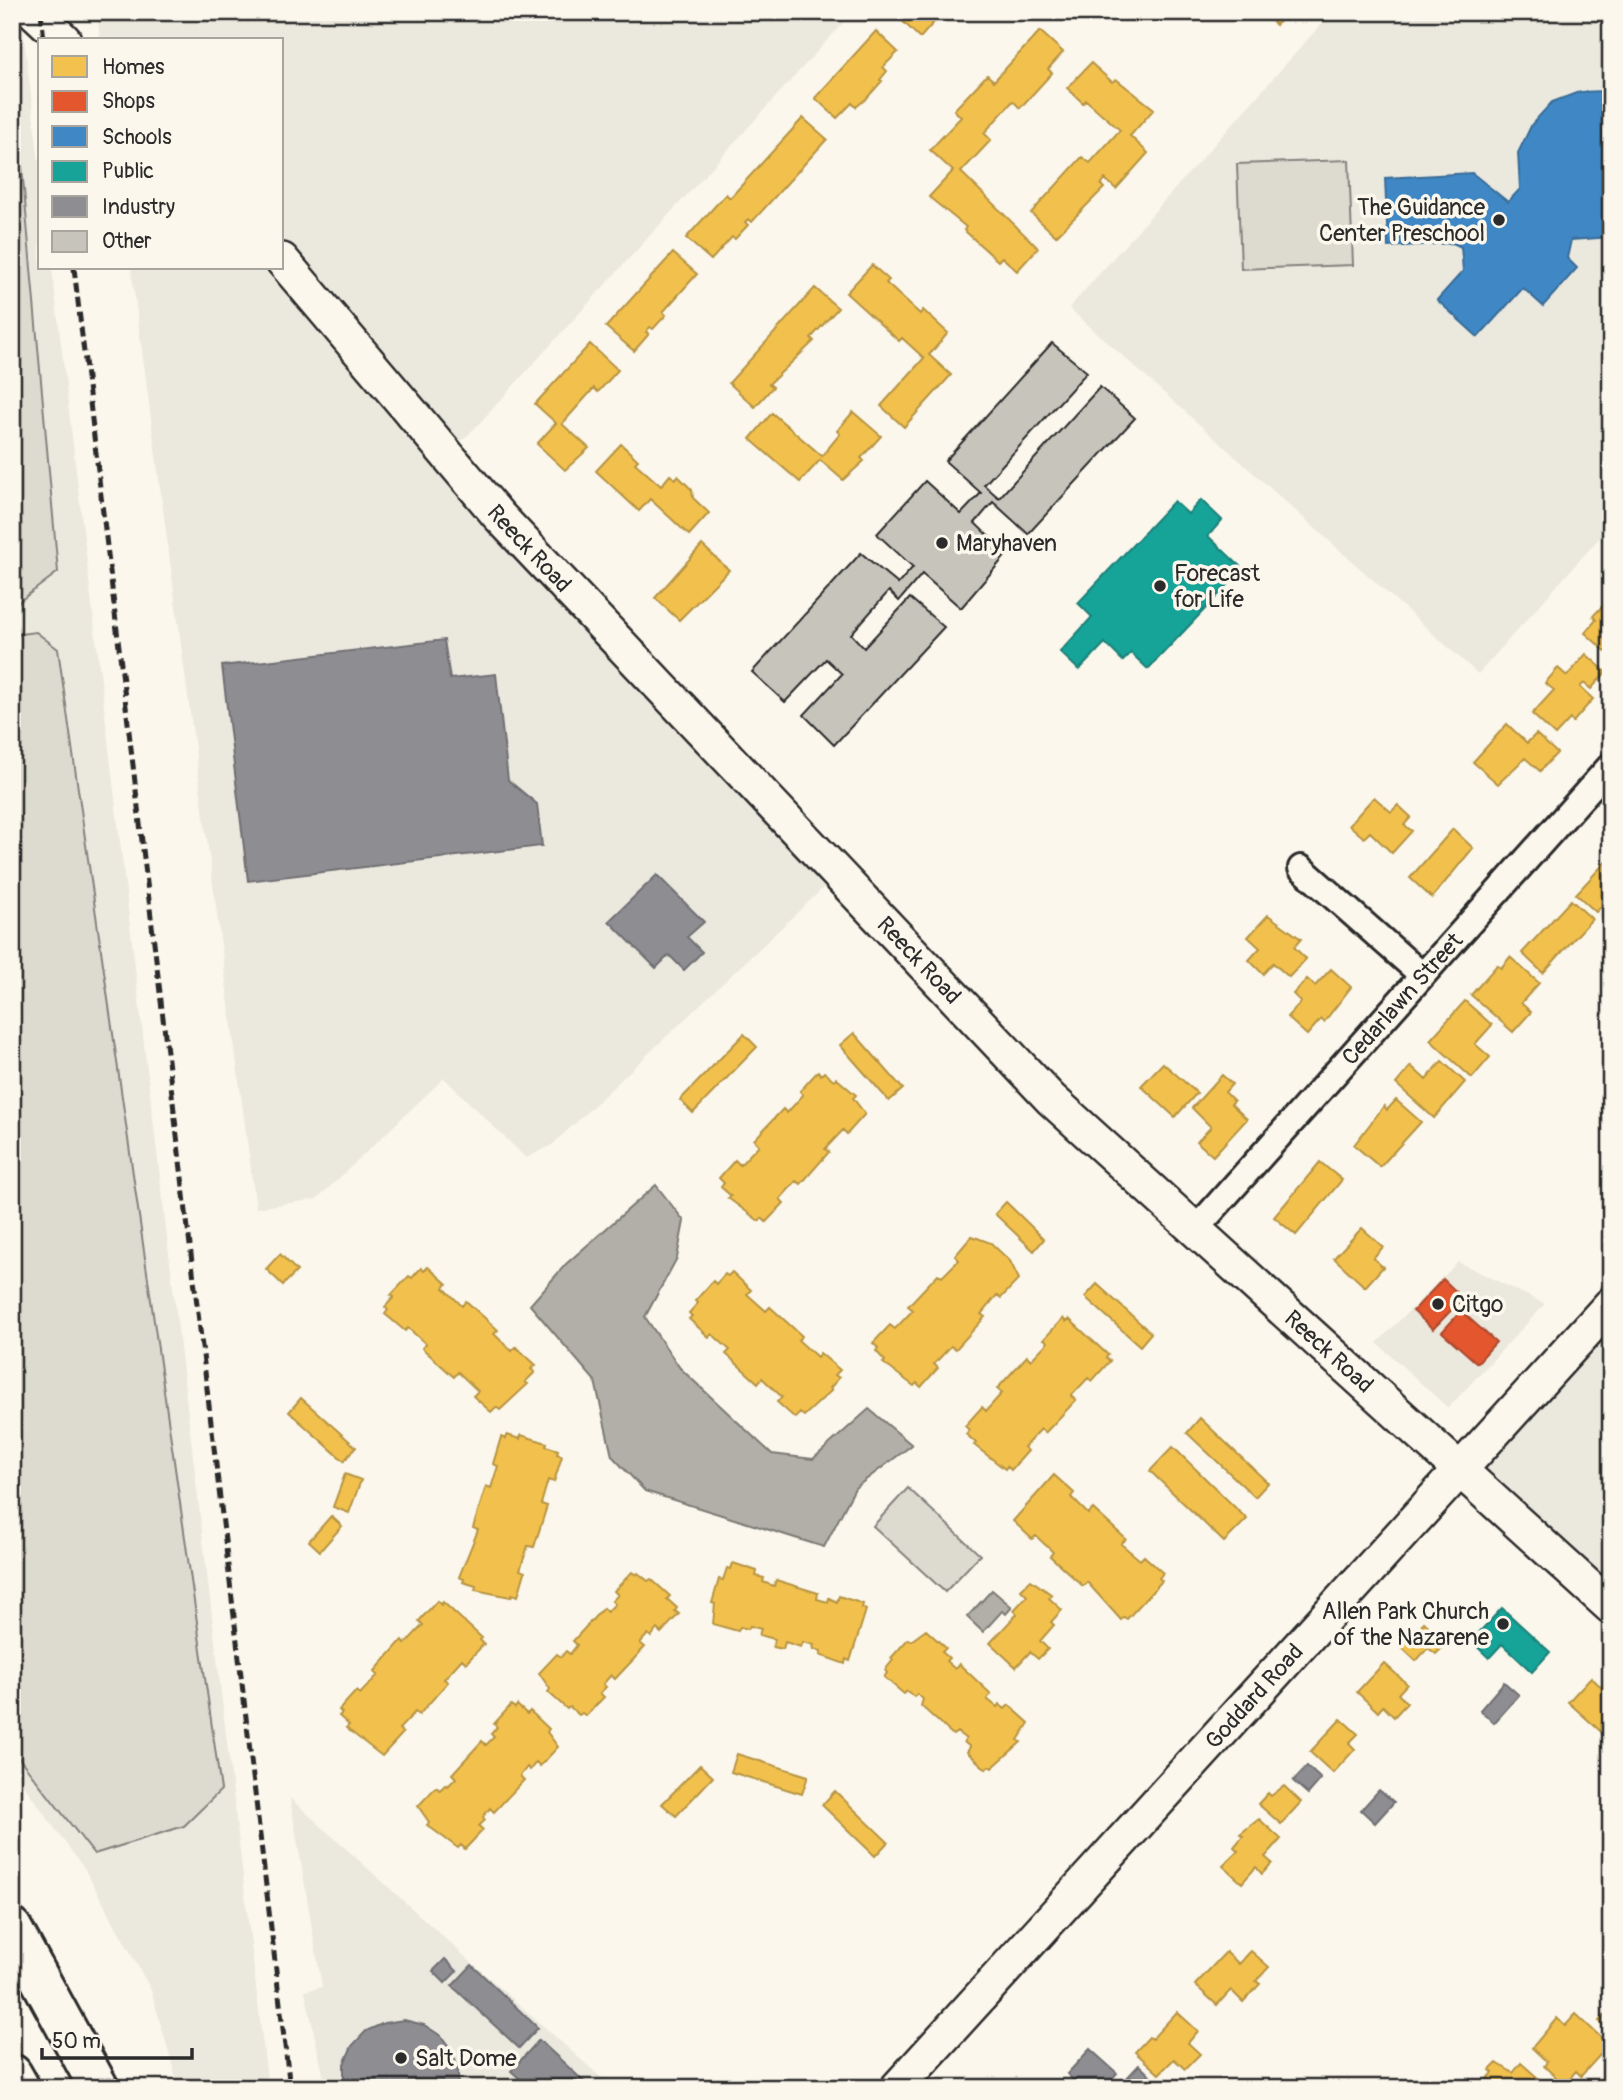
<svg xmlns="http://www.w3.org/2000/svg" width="1623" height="2100" font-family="Pangolin,sans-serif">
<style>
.built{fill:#ebe8de}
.green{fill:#dddad0;stroke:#84827e;stroke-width:2}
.water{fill:#b1afa7;stroke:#7b7a75;stroke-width:2}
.homes{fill:#f2c14e;stroke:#b69444;stroke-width:2}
.shops{fill:#e4572e;stroke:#ac4a2d;stroke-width:2}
.schools{fill:#3f88c5;stroke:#396c97;stroke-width:2}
.public{fill:#17a398;stroke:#1d7f77;stroke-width:2}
.industry{fill:#8d8d92;stroke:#707073;stroke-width:2}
.building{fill:#c7c4bc;stroke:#2b2b2b;stroke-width:2}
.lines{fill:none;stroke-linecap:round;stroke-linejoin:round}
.street-casing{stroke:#2b2b2b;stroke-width:30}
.secondary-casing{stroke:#2b2b2b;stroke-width:38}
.highway-casing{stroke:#2b2b2b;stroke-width:44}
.street{stroke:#fbf7ec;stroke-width:24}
.secondary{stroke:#fbf7ec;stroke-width:33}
.highway{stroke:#fbf7ec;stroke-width:38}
.rail{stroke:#2b2b2b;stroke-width:5;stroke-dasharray:10 5;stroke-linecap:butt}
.poi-dot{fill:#2b2b2b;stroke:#fbf7ec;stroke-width:2.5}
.labels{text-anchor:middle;stroke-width:7;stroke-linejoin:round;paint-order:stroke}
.poi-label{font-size:23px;fill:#2b2b2b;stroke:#fbf7ec;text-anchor:start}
.street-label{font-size:23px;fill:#2b2b2b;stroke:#fbf7ec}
</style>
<rect width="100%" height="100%" fill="#fbf7ec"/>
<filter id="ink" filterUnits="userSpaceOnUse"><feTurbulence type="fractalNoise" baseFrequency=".0143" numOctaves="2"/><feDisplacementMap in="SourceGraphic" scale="14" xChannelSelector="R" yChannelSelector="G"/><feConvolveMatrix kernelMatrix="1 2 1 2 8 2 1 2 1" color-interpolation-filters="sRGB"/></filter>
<g filter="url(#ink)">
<path class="built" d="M 12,12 L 21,12 L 40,171 L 40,268 L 52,268 L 268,2088 L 179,2088 L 151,1990 L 85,1870 L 12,1769 Z
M 97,12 L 853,12 L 476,427 L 446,456 L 839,873 L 552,1145 L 526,1158 L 444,1078 L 317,1199 L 256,1208 L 131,268 L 282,268 L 282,40 L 100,40 Z
M 1332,12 L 1611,12 L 1611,525 L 1478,674 L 1069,308 Z
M 1458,1262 L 1545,1304 L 1448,1408 L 1377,1343 Z
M 1611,1304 L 1611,1600 L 1460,1470 Z
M 290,1798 L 471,1962 L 613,2088 L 326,2088 L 305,1991 L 322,1987 Z"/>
<path class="green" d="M 12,55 L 58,572 L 12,607 Z
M 1349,160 L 1353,265 L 1241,269 L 1237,164 Z
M 36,632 L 58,649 L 221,1790 L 184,1826 L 94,1854 L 12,1749 L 12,638 L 20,634 Z
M 908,1488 L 980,1555 L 945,1592 L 873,1526 Z"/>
<path class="water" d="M 656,1185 L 684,1221 L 677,1258 L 645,1317 L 680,1368 L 772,1454 L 813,1459 L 869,1409 L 912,1445 L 855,1488 L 824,1547 L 645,1491 L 612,1456 L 595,1381 L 530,1305 L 566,1264 Z
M 992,1590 L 1012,1607 L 1006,1614 L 1002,1611 L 983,1632 L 967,1617 Z"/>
<path class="homes" d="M 893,12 L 943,12 L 920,38 Z
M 1262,12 L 1287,12 L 1276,25 Z
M 876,31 L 898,52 L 883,67 L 887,71 L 880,80 L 882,81 L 866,99 L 856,107 L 852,103 L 837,118 L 815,98 Z
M 1040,31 L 1063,52 L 1048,69 L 1052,73 L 1020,108 L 1013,101 L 984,133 L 991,140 L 961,172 L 1038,248 L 1017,271 L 1002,257 L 998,261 L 964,230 L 966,227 L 929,197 L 953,171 L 930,150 L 961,117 L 954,110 L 987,75 L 994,81 Z
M 1091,63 L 1112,82 L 1116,79 L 1154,109 L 1130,136 L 1148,153 L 1116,189 L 1105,179 L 1101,185 L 1104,188 L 1056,236 L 1031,213 L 1082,157 L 1090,163 L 1120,130 L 1086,100 L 1083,103 L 1067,88 Z
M 803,118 L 827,139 L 752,222 L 748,219 L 745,222 L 748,225 L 735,239 L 732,237 L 711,260 L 686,238 L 726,194 L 730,198 Z
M 673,253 L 697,274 L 663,312 L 666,315 L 653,329 L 650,327 L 646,332 L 649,334 L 634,351 L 606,327 Z
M 872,265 L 889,280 L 886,283 L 920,314 L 923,310 L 948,333 L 929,355 L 951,375 L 904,427 L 881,406 L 924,358 L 902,338 L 899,341 L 846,293 Z
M 815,288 L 838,308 L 811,338 L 814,341 L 769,384 L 773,387 L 755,407 L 729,383 Z
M 590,344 L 618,370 L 598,392 L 594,388 L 562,424 L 589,448 L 565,470 L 537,444 L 556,423 L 535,404 Z
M 853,412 L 881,436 L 861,458 L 864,461 L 843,480 L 820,460 L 800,482 L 750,439 L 772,413 L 822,456 L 840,434 L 837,431 Z
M 621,444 L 638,460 L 635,463 L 661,486 L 670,475 L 675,479 L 678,476 L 692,490 L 693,498 L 709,513 L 689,535 L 650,499 L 639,511 L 596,471 Z
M 702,545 L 729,570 L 679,620 L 655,598 Z
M 1611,597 L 1611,656 L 1585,633 L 1596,620 L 1593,616 Z
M 1586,654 L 1606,672 L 1591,689 L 1584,683 L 1580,687 L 1593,699 L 1573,722 L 1570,719 L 1555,735 L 1532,714 L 1554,690 L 1545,683 L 1558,668 L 1567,676 Z
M 1507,724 L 1527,743 L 1536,734 L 1557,753 L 1540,771 L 1525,758 L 1498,784 L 1473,762 Z
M 1374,797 L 1391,812 L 1398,805 L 1411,817 L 1404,825 L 1412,831 L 1392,853 L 1370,832 L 1364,838 L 1349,825 Z
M 1453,829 L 1473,848 L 1432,898 L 1410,878 Z
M 1611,856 L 1611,896 L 1596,912 L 1576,894 Z
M 1571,900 L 1592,919 L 1543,973 L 1522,953 Z
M 1268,915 L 1301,939 L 1294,947 L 1306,959 L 1289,977 L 1273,963 L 1263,974 L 1249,960 L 1260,948 L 1248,937 Z
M 1510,957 L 1539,983 L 1521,1003 L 1531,1012 L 1513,1032 L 1471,995 L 1497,965 L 1501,968 Z
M 1331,969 L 1351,987 L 1324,1022 L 1321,1019 L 1307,1035 L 1287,1017 L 1301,1002 L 1293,994 L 1307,979 L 1315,986 Z
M 1465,1001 L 1492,1025 L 1475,1044 L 1490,1057 L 1472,1078 L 1430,1040 Z
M 854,1033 L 903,1089 L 889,1101 L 840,1045 Z
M 744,1034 L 757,1047 L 693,1113 L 680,1100 Z
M 1442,1061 L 1465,1082 L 1434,1118 L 1396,1084 L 1411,1066 L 1426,1080 Z
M 1163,1063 L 1197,1093 L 1175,1117 L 1141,1086 Z
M 818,1071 L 821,1075 L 824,1072 L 834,1080 L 836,1078 L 856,1095 L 853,1098 L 865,1114 L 847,1134 L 843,1130 L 825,1149 L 829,1152 L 801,1184 L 796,1181 L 780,1199 L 784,1203 L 766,1222 L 762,1218 L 759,1221 L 728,1198 L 731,1196 L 721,1187 L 724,1183 L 719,1178 L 735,1160 L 740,1165 L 759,1145 L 754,1140 L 783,1109 L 787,1113 L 803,1095 L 800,1091 Z
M 1222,1075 L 1232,1084 L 1225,1092 L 1234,1101 L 1231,1104 L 1247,1119 L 1213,1156 L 1197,1142 L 1211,1127 L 1192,1108 Z
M 1396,1100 L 1421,1122 L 1380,1167 L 1354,1145 L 1384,1106 L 1387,1110 Z
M 1320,1162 L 1342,1180 L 1296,1235 L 1274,1217 Z
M 1006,1202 L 1044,1239 L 1034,1251 L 995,1214 Z
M 1362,1228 L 1383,1247 L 1373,1258 L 1383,1267 L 1365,1287 L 1334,1258 Z
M 972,1236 L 991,1243 L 1010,1261 L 1019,1279 L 1001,1298 L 997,1295 L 981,1314 L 985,1317 L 956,1349 L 951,1346 L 934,1364 L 938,1368 L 921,1387 L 917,1383 L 914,1386 L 883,1363 L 885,1361 L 876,1351 L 878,1348 L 873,1343 L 890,1325 L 895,1329 L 913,1310 L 908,1306 L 938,1274 L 942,1277 L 959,1260 L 955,1256 Z
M 280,1254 L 297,1271 L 283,1285 L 266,1269 Z
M 428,1267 L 447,1284 L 444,1288 L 462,1306 L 466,1301 L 498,1330 L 494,1334 L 512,1351 L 516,1347 L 536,1365 L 531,1369 L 535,1372 L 525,1382 L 528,1384 L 500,1410 L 496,1407 L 491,1412 L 473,1396 L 478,1391 L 458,1372 L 454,1377 L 422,1348 L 426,1344 L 408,1328 L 405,1331 L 385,1314 L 388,1310 L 385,1307 L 394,1297 L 391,1295 L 409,1276 L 412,1278 L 421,1268 L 424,1271 Z
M 732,1272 L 751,1290 L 747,1294 L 766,1311 L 770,1307 L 802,1336 L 798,1340 L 817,1357 L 820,1353 L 840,1370 L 835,1375 L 839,1378 L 830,1388 L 832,1390 L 804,1416 L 800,1413 L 795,1418 L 777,1402 L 782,1397 L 762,1378 L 758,1383 L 726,1354 L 730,1350 L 712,1334 L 709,1337 L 689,1319 L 692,1316 L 689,1313 L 698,1303 L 695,1301 L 713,1281 L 716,1284 L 725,1274 L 728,1276 Z
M 1097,1284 L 1151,1333 L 1140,1346 L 1085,1297 Z
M 1063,1318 L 1066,1322 L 1069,1319 L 1108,1355 L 1106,1358 L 1110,1361 L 1092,1381 L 1088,1378 L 1071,1396 L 1076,1400 L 1045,1433 L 1041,1429 L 1024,1447 L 1028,1451 L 1011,1470 L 1007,1466 L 1005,1469 L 974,1445 L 976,1443 L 966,1434 L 969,1430 L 965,1426 L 982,1407 L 986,1411 L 1002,1393 L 997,1389 L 1027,1356 L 1031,1360 L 1048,1342 L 1044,1339 Z
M 301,1398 L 356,1447 L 344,1461 L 289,1412 Z
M 1200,1418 L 1268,1483 L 1255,1497 L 1187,1433 Z
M 507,1435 L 520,1439 L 521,1435 L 547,1443 L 546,1446 L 558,1450 L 557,1454 L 562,1456 L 554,1482 L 548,1480 L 541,1504 L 547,1506 L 534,1547 L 528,1546 L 520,1570 L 525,1572 L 518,1596 L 512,1594 L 511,1597 L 475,1590 L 476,1586 L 463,1582 L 464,1579 L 459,1577 L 478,1530 L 473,1528 L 486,1486 L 491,1488 L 498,1466 L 493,1464 L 501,1437 L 506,1439 Z
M 1173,1447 L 1247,1519 L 1224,1542 L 1150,1471 Z
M 345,1474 L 361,1480 L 349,1513 L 333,1507 Z
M 1054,1475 L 1074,1493 L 1071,1497 L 1088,1514 L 1093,1509 L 1126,1539 L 1121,1544 L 1140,1560 L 1144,1556 L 1163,1573 L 1159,1578 L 1162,1581 L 1127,1619 L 1124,1617 L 1121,1620 L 1087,1582 L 1083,1586 L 1050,1556 L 1053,1552 L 1036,1536 L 1032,1539 L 1013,1521 Z
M 331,1516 L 342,1526 L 320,1551 L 309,1541 Z
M 733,1563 L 757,1571 L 756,1576 L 764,1578 L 763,1582 L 774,1586 L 776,1580 L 818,1593 L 817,1599 L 828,1602 L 829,1598 L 837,1602 L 839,1596 L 863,1604 L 862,1608 L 866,1610 L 850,1661 L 846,1659 L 845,1664 L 820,1655 L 821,1651 L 813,1649 L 814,1645 L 803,1642 L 801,1647 L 785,1642 L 783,1649 L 773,1647 L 775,1639 L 759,1635 L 761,1629 L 750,1626 L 748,1629 L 740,1627 L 738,1631 L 713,1624 L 715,1604 L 712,1603 L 719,1579 L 723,1580 L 727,1568 L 731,1569 Z
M 632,1572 L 636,1575 L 638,1573 L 648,1581 L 651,1579 L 670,1596 L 667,1599 L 677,1608 L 675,1611 L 679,1614 L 661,1633 L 657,1629 L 651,1637 L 648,1634 L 640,1643 L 645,1647 L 615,1679 L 611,1675 L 603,1684 L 606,1687 L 600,1693 L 604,1697 L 586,1716 L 582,1713 L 579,1715 L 570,1707 L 567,1709 L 548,1692 L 550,1689 L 539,1673 L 557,1654 L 561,1657 L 566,1651 L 570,1654 L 577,1645 L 573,1641 L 603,1608 L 607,1612 L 615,1604 L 612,1601 L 618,1595 L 614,1591 Z
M 1031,1580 L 1052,1595 L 1049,1598 L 1062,1610 L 1051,1622 L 1054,1625 L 1040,1641 L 1048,1649 L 1038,1659 L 1030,1652 L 1016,1667 L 990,1643 L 1017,1614 L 1014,1610 L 1027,1596 L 1021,1590 Z
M 437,1601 L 441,1605 L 443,1602 L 482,1638 L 480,1640 L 484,1644 L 466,1663 L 462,1659 L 444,1679 L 448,1682 L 419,1715 L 415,1712 L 399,1729 L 403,1733 L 382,1756 L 346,1728 L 349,1725 L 339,1716 L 342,1713 L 339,1710 L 356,1691 L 360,1694 L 378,1675 L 374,1672 L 402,1640 L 405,1644 L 423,1625 L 419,1621 Z
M 1424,1622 L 1447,1643 L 1436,1654 L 1428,1648 L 1416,1661 L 1401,1647 Z
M 926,1630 L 946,1648 L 942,1652 L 949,1658 L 946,1661 L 955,1669 L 959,1664 L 991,1694 L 987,1699 L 997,1707 L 999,1704 L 1005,1709 L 1009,1705 L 1029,1723 L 1018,1740 L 1021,1742 L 992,1768 L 989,1766 L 986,1769 L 967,1752 L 970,1747 L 964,1742 L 966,1739 L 957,1732 L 953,1735 L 921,1706 L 923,1699 L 917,1694 L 914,1697 L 907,1691 L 904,1694 L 884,1677 L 887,1673 L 885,1670 L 893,1660 L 891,1658 L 908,1639 L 911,1641 Z
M 1384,1663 L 1407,1684 L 1398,1694 L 1407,1703 L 1394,1717 L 1383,1706 L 1378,1712 L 1357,1692 Z
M 1591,1677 L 1611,1697 L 1611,1733 L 1607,1737 L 1568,1702 Z
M 511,1705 L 515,1708 L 517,1705 L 527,1714 L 530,1711 L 549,1729 L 547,1732 L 558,1747 L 540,1766 L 536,1762 L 530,1770 L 527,1767 L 520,1776 L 524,1780 L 494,1812 L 490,1808 L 483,1817 L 485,1820 L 479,1826 L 483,1830 L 465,1849 L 461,1845 L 458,1848 L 427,1825 L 429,1822 L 418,1806 L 436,1787 L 440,1790 L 446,1784 L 448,1786 L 456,1778 L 452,1774 L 482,1741 L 486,1745 L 494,1737 L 491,1734 L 497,1727 L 494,1724 Z
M 1341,1719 L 1358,1734 L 1349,1743 L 1355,1749 L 1333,1773 L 1310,1752 Z
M 737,1754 L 808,1776 L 802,1794 L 731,1772 Z
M 700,1765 L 713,1777 L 676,1816 L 662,1804 Z
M 1284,1786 L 1301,1802 L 1281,1824 L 1258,1804 L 1268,1793 L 1271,1796 Z
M 835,1791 L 888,1842 L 875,1856 L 822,1805 Z
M 1259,1819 L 1281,1839 L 1265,1857 L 1272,1863 L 1262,1874 L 1256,1867 L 1242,1883 L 1223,1866 L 1238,1851 L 1234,1847 L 1243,1836 L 1240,1834 Z
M 1251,1951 L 1269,1967 L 1256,1981 L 1260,1984 L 1243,2002 L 1231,1990 L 1217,2005 L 1195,1985 L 1226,1952 L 1239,1964 Z
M 1611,2008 L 1611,2032 L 1599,2021 Z
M 1177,2012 L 1198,2031 L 1188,2043 L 1200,2054 L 1185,2069 L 1174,2059 L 1159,2074 L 1135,2052 L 1149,2037 L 1152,2039 Z
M 1576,2014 L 1609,2045 L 1581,2076 L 1576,2071 L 1564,2085 L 1544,2066 L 1547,2062 L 1532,2048 L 1557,2018 L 1565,2026 Z
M 1497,2063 L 1513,2073 L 1521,2063 L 1548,2087 L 1479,2088 L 1493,2073 L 1490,2070 Z"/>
<path class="shops" d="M 1443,1279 L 1463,1298 L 1433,1329 L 1413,1311 Z
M 1461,1311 L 1496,1342 L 1477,1363 L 1442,1332 Z"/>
<path class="schools" d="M 1605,91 L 1611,93 L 1611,237 L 1571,240 L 1567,258 L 1577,268 L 1543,306 L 1523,288 L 1478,337 L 1437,300 L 1463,271 L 1461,247 L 1453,243 L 1388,247 L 1385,178 L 1472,173 L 1508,202 L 1520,189 L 1518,153 L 1532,124 L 1552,102 L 1579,92 Z"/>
<path class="public" d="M 1201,500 L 1222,520 L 1208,536 L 1243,569 L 1148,669 L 1131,653 L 1123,661 L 1105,643 L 1079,670 L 1060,652 L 1092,617 L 1078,603 L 1174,501 L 1188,514 Z
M 1502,1608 L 1550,1652 L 1532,1672 L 1502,1644 L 1489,1658 L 1471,1641 Z"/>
<path class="industry" d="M 444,640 L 450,679 L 496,674 L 508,780 L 537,804 L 542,846 L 248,881 L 222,666 Z
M 657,875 L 704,922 L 687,937 L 702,952 L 684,970 L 669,955 L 656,968 L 609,921 Z
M 1504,1682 L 1519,1695 L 1494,1723 L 1480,1710 Z
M 1307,1766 L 1321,1779 L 1308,1794 L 1293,1781 Z
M 1379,1790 L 1394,1802 L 1375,1823 L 1361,1810 Z
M 445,1959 L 457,1971 L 445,1983 L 433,1971 Z
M 472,1965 L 538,2028 L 519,2048 L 452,1986 Z
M 404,2020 L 424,2025 L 441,2036 L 453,2052 L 458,2071 L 458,2088 L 344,2088 L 344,2064 L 352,2046 L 366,2031 L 384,2023 Z
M 539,2040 L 591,2088 L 530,2088 L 511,2071 Z
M 1090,2049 L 1117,2073 L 1104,2088 L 1082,2088 L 1067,2074 Z
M 1139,2065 L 1157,2082 L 1152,2088 L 1131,2088 L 1124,2081 Z"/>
<path class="building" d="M 1052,343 L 1087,372 L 984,485 L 999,498 L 1100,387 L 1135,418 L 1028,534 L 993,502 L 975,523 L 1007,554 L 961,608 L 922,574 L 899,601 L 889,591 L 851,634 L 864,648 L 910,598 L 944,627 L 834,745 L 804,715 L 842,674 L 826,659 L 785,702 L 752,672 L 861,553 L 898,584 L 913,567 L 877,534 L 925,481 L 961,514 L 981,493 L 945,461 Z"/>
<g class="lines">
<defs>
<g id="street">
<path d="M 1301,868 L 1422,975"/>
<path id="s1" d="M 1194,1231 L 1611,765"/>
</g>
<g id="secondary">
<path d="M 34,12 L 64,40"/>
<path id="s2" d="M 282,260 L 499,516 L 1051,1099 L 1611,1607"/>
<path id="s3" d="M 897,2088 L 1611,1304"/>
</g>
<path id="highway" d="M 12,1928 L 99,2088
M 12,2074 L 20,2088"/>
</defs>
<use href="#street" class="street-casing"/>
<use href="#secondary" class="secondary-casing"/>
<use href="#highway" class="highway-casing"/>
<use href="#street" class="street"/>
<use href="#secondary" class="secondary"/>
<use href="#highway" class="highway"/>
<path class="rail" d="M 41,12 L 44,40
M 74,268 L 290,2088"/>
</g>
</g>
<g class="poi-dot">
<circle cx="1499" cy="220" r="7"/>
<circle cx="942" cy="543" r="7"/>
<circle cx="1160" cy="586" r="7"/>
<circle cx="1438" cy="1304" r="7"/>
<circle cx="1503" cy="1624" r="7"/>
<circle cx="401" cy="2058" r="7"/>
</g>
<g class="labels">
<g class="poi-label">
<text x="1485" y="215" text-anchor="end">The Guidance<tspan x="1485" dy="26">Center Preschool</tspan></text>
<text x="956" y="551">Maryhaven</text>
<text x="1174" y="581">Forecast<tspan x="1174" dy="26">for Life</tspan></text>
<text x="1452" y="1312">Citgo</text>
<text x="1489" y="1619" text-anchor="end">Allen Park Church<tspan x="1489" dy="26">of the Nazarene</tspan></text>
<text x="415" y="2066">Salt Dome</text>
</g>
<g class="street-label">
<text dy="8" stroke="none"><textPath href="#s2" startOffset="380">Reeck Road</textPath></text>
<text dy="8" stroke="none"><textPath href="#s2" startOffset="947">Reeck Road</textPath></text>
<text dy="8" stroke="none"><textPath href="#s1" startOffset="312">Cedarlawn Street</textPath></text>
<text dy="8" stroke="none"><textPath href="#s2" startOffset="1514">Reeck Road</textPath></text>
<text dy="8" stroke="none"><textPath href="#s3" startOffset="530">Goddard Road</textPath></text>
</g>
</g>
<rect width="1623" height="2100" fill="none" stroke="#fbf7ec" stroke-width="42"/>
<rect x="21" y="21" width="1581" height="2058" fill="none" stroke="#2b2b2b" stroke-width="2.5" filter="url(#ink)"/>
<rect x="38" y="38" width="245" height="231" fill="#fbf7ec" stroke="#a8a59f" stroke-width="2"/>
<rect x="52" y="56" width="35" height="21" fill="#f2c14e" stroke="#a8a59f" stroke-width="2"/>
<text x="102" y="74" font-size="21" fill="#2b2b2b">Homes</text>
<rect x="52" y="91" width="35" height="21" fill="#e4572e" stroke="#a8a59f" stroke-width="2"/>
<text x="102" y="108" font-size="21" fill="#2b2b2b">Shops</text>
<rect x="52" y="126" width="35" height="21" fill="#3f88c5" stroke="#a8a59f" stroke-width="2"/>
<text x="102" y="144" font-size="21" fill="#2b2b2b">Schools</text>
<rect x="52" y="161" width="35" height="21" fill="#17a398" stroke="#a8a59f" stroke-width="2"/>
<text x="102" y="178" font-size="21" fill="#2b2b2b">Public</text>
<rect x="52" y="196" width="35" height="21" fill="#8d8d92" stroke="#a8a59f" stroke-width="2"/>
<text x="102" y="214" font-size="21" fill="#2b2b2b">Industry</text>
<rect x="52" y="231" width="35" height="21" fill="#c7c4bc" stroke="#a8a59f" stroke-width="2"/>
<text x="102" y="248" font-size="21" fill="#2b2b2b">Other</text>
<path d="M42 2048v10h150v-10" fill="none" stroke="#2b2b2b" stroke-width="3.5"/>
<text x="52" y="2048" font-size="21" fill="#2b2b2b" stroke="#fbf7ec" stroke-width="5" paint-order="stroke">50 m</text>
</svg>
